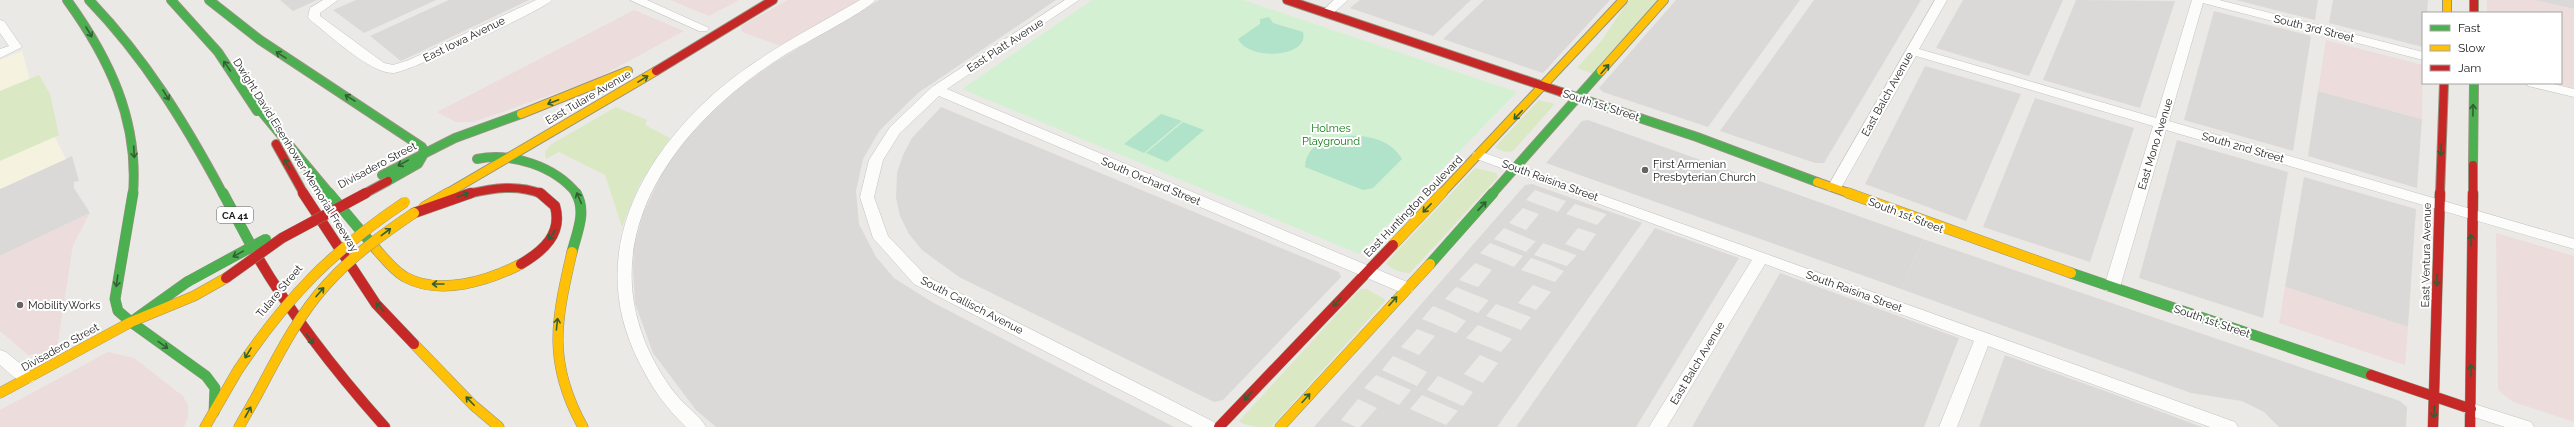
<svg xmlns="http://www.w3.org/2000/svg" width="2574" height="427" font-family="Raleway,sans-serif">
<style>
.residential{fill:#dad9d7;fill-rule:evenodd}
.commercial{fill:#eddcdc}
.education{fill:#f5f3e0}
.religious{fill:#d9d8d7}
.grass{fill:#dae8c4}
.park{fill:#d3f1d2}
.pitch{fill:#b1e2ca}
.lines{fill:none;stroke-linecap:round;stroke-linejoin:round}
.street-casing{stroke:#c4c3c2;stroke-width:1}
.fast-far1-casing{stroke:#94947e;stroke-width:10}
.fast-casing{stroke:#94947e;stroke-width:11}
.slow-far1-casing{stroke:#94947e;stroke-width:10}
.slow-casing{stroke:#94947e;stroke-width:11}
.jam-far1-casing{stroke:#94947e;stroke-width:10}
.jam-casing{stroke:#94947e;stroke-width:11}
.street{fill:#fcfcfb;fill-rule:evenodd}
.fast-far1{stroke:#4caf50;stroke-width:8}
.fast{stroke:#4caf50;stroke-width:10}
.slow-far1{stroke:#ffc107;stroke-width:8}
.slow{stroke:#ffc107;stroke-width:10}
.jam-far1{stroke:#c62828;stroke-width:8}
.jam{stroke:#c62828;stroke-width:10}
.fast-bridge-casing{stroke:#94947e;stroke-width:11;stroke-linecap:butt}
.slow-bridge-casing{stroke:#94947e;stroke-width:11;stroke-linecap:butt}
.jam-bridge-far1-casing{stroke:#94947e;stroke-width:10;stroke-linecap:butt}
.jam-bridge-casing{stroke:#94947e;stroke-width:11;stroke-linecap:butt}
.fast-bridge{stroke:#4caf50;stroke-width:10}
.slow-bridge{stroke:#ffc107;stroke-width:10}
.jam-bridge-far1{stroke:#c62828;stroke-width:8}
.jam-bridge{stroke:#c62828;stroke-width:10}
.oneway{stroke:#325f34}
.poi-dot{fill:#656463;stroke:#fff;stroke-width:1.5}
.labels{text-anchor:middle;stroke-width:4;stroke-linejoin:round;paint-order:stroke}
.shield{fill:#fff;stroke:#616161;stroke-width:1}
.shield-label{font-size:10px;font-weight:bold;fill:#1d1d1d}
.street-label{font-size:11px;fill:#1d1d1d;stroke:#fff}
.park-label{font-size:11px;fill:#0d790f;stroke:#fff}
.poi-label{font-size:11px;fill:#1d1d1d;stroke:#fff;text-anchor:start}
</style>
<rect width="100%" height="100%" fill="#ebe9e6"/>
<path class="residential" d="M 280,0 L 317,0 L 293,11 Z
M 356,0 L 436,0 L 364,33 L 333,10 Z
M 449,0 L 529,0 L 401,61 L 370,36 Z
M 879,0 L 1056,0 L 918,93 L 880,130 L 863,159 L 856,191 L 859,224 L 876,257 L 894,278 L 932,302 L 1174,427 L 716,427 L 696,410 L 653,353 L 635,303 L 633,268 L 634,248 L 643,214 L 665,167 L 684,141 L 714,109 L 735,91 L 772,64 Z
M 1360,0 L 1471,0 L 1433,36 L 1350,8 Z
M 1484,0 L 1610,0 L 1543,73 L 1443,39 Z
M 1676,0 L 1800,0 L 1708,127 L 1603,92 L 1599,88 Z
M 1814,0 L 1921,0 L 1824,163 L 1815,163 L 1720,131 Z
M 1963,0 L 2063,0 L 2029,76 L 1936,48 Z
M 2076,0 L 2175,1 L 2140,108 L 2043,80 Z
M 2236,0 L 2318,0 L 2315,20 Z
M 2333,0 L 2428,0 L 2427,13 L 2423,13 L 2423,47 L 2329,23 Z
M 2534,0 L 2574,0 L 2574,9 Z
M 2214,11 L 2311,36 L 2293,151 L 2184,120 Z
M 1925,66 L 2021,94 L 1966,221 L 1865,184 Z
M 2318,91 L 2422,119 L 2417,188 L 2308,156 Z
M 2035,98 L 2134,128 L 2090,262 L 1983,227 Z
M 941,107 L 1339,272 L 1341,277 L 1223,400 L 1214,402 L 959,277 L 922,250 L 909,234 L 900,216 L 896,198 L 897,173 L 903,155 L 912,138 Z
M 2177,140 L 2288,172 L 2263,318 L 2139,278 Z
M 72,156 L 79,181 L 74,182 L 74,188 L 90,213 L 0,256 L 0,189 Z
M 2304,177 L 2416,209 L 2408,327 L 2285,287 Z
M 1532,184 L 1642,223 L 1497,427 L 1360,427 L 1377,408 L 1358,399 L 1341,420 L 1356,427 L 1314,427 L 1525,185 ZM 1535,190 L 1566,201 L 1558,212 L 1526,200 ZM 1575,204 L 1606,214 L 1606,215 L 1597,225 L 1566,214 ZM 1523,208 L 1539,214 L 1526,230 L 1509,223 ZM 1504,228 L 1535,241 L 1536,241 L 1526,252 L 1494,239 ZM 1578,228 L 1596,234 L 1584,251 L 1565,244 ZM 1490,243 L 1523,256 L 1514,267 L 1480,253 ZM 1543,243 L 1576,255 L 1576,256 L 1567,266 L 1534,255 ZM 1531,258 L 1548,264 L 1564,271 L 1555,282 L 1521,270 ZM 1475,263 L 1492,270 L 1478,287 L 1459,280 ZM 1533,285 L 1551,292 L 1536,310 L 1518,303 ZM 1456,287 L 1488,300 L 1488,301 L 1478,313 L 1445,299 ZM 1496,304 L 1531,317 L 1521,330 L 1486,316 ZM 1433,306 L 1450,313 L 1466,321 L 1456,333 L 1422,319 ZM 1478,325 L 1512,339 L 1501,352 L 1466,338 ZM 1417,329 L 1435,336 L 1419,355 L 1401,347 ZM 1480,355 L 1498,363 L 1483,383 L 1464,374 ZM 1393,356 L 1411,364 L 1427,372 L 1417,386 L 1382,370 ZM 1376,375 L 1411,390 L 1399,405 L 1364,388 ZM 1438,376 L 1456,384 L 1473,392 L 1463,406 L 1427,390 ZM 1422,395 L 1458,411 L 1446,425 L 1410,409 Z
M 1655,228 L 1739,258 L 1636,427 L 1516,427 Z
M 1923,239 L 2400,401 L 2407,407 L 2406,427 L 2279,427 L 2264,412 L 2242,401 L 2191,393 L 1901,289 Z
M 1780,273 L 1959,338 L 1924,427 L 1692,427 Z
M 2005,355 L 2105,391 L 2202,427 L 1979,427 Z"/>
<path class="commercial" d="M 670,0 L 739,0 L 709,16 Z
M 788,0 L 863,0 L 781,46 L 742,32 L 741,26 Z
M 2487,0 L 2534,0 L 2574,9 L 2574,88 L 2555,83 L 2561,83 L 2561,13 L 2487,13 Z
M 634,10 L 684,31 L 594,80 L 473,122 L 456,122 L 437,112 Z
M 2326,40 L 2423,65 L 2422,119 L 2318,91 Z
M 90,213 L 73,245 L 57,348 L 45,354 L 28,355 L 0,331 L 0,256 Z
M 2496,233 L 2574,256 L 2574,422 L 2513,402 L 2498,390 Z
M 2285,287 L 2408,327 L 2405,365 L 2279,323 Z
M 108,352 L 134,358 L 183,396 L 188,405 L 188,417 L 184,427 L 0,427 L 0,410 Z"/>
<path class="education" d="M 22,51 L 36,101 L 66,159 L 0,189 L 0,60 Z"/>
<path class="religious" d="M 1588,120 L 1923,239 L 1901,289 L 1546,163 L 1582,121 Z"/>
<path class="grass" d="M 1629,0 L 1657,0 L 1593,74 L 1577,68 L 1602,40 Z
M 39,75 L 50,94 L 59,135 L 0,161 L 0,91 Z
M 1539,100 L 1554,104 L 1553,106 L 1513,151 C 1506,153 1500,151 1495,147 Z
M 616,107 L 647,120 L 645,125 L 670,138 L 639,185 L 622,227 L 605,175 L 559,152 L 546,159 L 545,152 L 550,145 Z
M 1475,168 L 1496,173 L 1498,177 L 1410,273 C 1402,273 1390,269 1386,263 Z
M 1360,289 L 1367,289 L 1386,300 L 1271,427 C 1260,427 1247,427 1239,421 Z"/>
<path class="park" d="M 1092,0 L 1243,0 L 1517,92 L 1359,254 L 962,89 Z"/>
<path class="pitch" d="M 1269,17 L 1273,23 L 1303,32 C 1310,58 1248,61 1238,39 L 1260,24 L 1260,19 Z
M 1161,114 L 1182,121 L 1144,153 L 1124,144 Z
M 1183,122 L 1204,130 L 1167,162 L 1146,153 Z
M 1346,136 C 1367,135 1390,139 1402,159 L 1373,188 L 1363,190 L 1305,167 C 1306,145 1327,138 1346,136 Z"/>
<g class="lines">
<defs>
<path id="street" d="M 323,0 L 338,0 L 320,13 L 320,16 L 384,63 L 393,65 L 409,60 L 536,0 L 552,0 C 546,9 406,73 393,73 C 369,73 329,34 310,20 L 308,17 L 310,8 Z
M 630,0 L 647,0 L 709,28 L 707,31 L 699,31 Z
M 860,0 L 875,0 C 868,11 796,47 780,58 C 685,119 596,225 646,344 C 654,363 666,383 679,398 C 688,408 700,416 706,427 L 686,427 C 666,408 652,388 640,364 C 586,260 636,162 717,91 C 760,54 812,28 860,0 Z
M 1065,0 L 1079,0 L 947,89 L 1412,284 L 1414,288 L 1412,292 L 1400,292 L 939,96 L 900,133 L 883,160 L 874,197 L 888,236 L 926,276 L 1214,422 L 1217,427 L 1193,427 L 914,284 L 873,238 L 860,197 L 869,160 L 890,127 L 932,87 Z
M 1334,0 L 1348,0 L 1330,16 L 1322,16 L 1320,13 Z
M 1935,0 L 1947,0 L 1919,49 L 2156,118 L 2192,0 L 2219,0 L 2423,52 L 2423,60 L 2203,3 L 2169,121 L 2574,239 L 2574,249 L 2166,130 L 2120,287 L 2118,291 L 2106,291 L 2104,287 L 2153,126 L 1916,56 L 1841,188 L 1839,191 L 1829,191 L 1827,188 Z
M 0,20 L 4,21 L 22,47 L 0,58 L 0,49 L 9,46 L 0,33 Z
M 2526,83 L 2549,83 L 2574,89 L 2574,97 L 2528,86 Z
M 1479,151 L 2235,422 L 2238,427 L 2210,427 L 1988,346 L 1957,427 L 1939,427 L 1974,341 L 1765,264 L 1667,427 L 1649,427 L 1752,260 L 1474,158 L 1472,155 L 1474,152 Z
M 0,350 L 6,352 L 33,374 L 36,378 L 33,382 C 20,386 10,373 0,365 Z
M 2471,403 L 2531,422 L 2534,427 L 2505,427 L 2465,414 L 2462,409 L 2465,404 Z"/>
<path id="fast-far1" d="M 67,0 C 109,58 139,120 133,194
M 89,0 C 145,58 185,123 223,194
M 171,0 L 218,52 L 257,111
M 209,0 L 260,40 L 422,147 L 425,152 L 418,164 L 388,181
M 1561,92 L 1697,137 L 1817,182
M 250,98 L 330,194
M 477,159 C 511,152 555,166 577,194
M 2473,165 L 2474,83
M 382,175 L 455,138 L 521,114
M 1492,194 L 1601,71"/>
<path id="fast" d="M 223,193 L 253,249
M 329,193 L 376,249
M 572,252 C 577,232 587,212 576,193
M 1430,264 L 1493,193
M 2071,273 L 2371,375
M 187,282 L 131,322 L 206,376 L 215,388 L 214,412
M 131,322 L 118,311 L 115,299 L 133,193"/>
<path id="slow-far1" d="M 2447,0 L 2447,13
M 1601,71 L 1664,0
M 521,114 L 628,71
M 1817,182 L 1851,194
M 446,194 L 656,71
M 1441,194 L 1623,0"/>
<path id="slow" d="M 1848,193 L 2071,273
M 424,207 L 448,193
M 1393,245 L 1442,193
M 376,249 C 385,259 393,270 405,277 C 440,296 488,281 521,264
M 572,252 C 556,321 547,362 583,427
M 414,344 L 473,405 L 499,427
M 0,393 L 131,322 L 194,296 L 226,278
M 205,427 L 238,370
M 239,427 L 256,397
M 1280,427 L 1430,264"/>
<path id="jam-far1" d="M 1287,0 L 1561,92
M 2474,0 L 2474,13
M 656,71 L 773,0
M 276,144 L 304,194
M 467,194 C 494,188 517,184 542,194
M 2440,194 L 2444,83
M 2473,194 L 2473,165"/>
<path id="jam" d="M 303,193 L 376,304 L 414,344
M 414,213 L 471,193
M 253,249 C 290,314 335,371 385,427
M 521,264 C 543,251 563,234 555,206 L 540,193
M 2371,375 L 2471,409
M 1219,427 L 1393,245
M 2433,427 L 2440,193
M 2470,427 L 2473,193"/>
</defs>
<use href="#street" class="street-casing"/>
<use href="#fast-far1" class="fast-far1-casing"/>
<use href="#fast" class="fast-casing"/>
<use href="#slow-far1" class="slow-far1-casing"/>
<use href="#slow" class="slow-casing"/>
<use href="#jam-far1" class="jam-far1-casing"/>
<use href="#jam" class="jam-casing"/>
<use href="#street" class="street"/>
<use href="#fast-far1" class="fast-far1"/>
<use href="#fast" class="fast"/>
<use href="#slow-far1" class="slow-far1"/>
<use href="#slow" class="slow"/>
<use href="#jam-far1" class="jam-far1"/>
<use href="#jam" class="jam"/>
<defs>
<path id="fast-bridge" d="M 187,282 L 266,239"/>
<path id="slow-bridge" d="M 238,370 C 287,297 332,251 405,202
M 256,397 C 277,358 297,317 327,284 C 352,256 383,234 414,213"/>
<path id="jam-bridge-far1" d="M 364,194 L 388,181"/>
<path id="jam-bridge" d="M 226,278 L 282,238 L 366,193"/>
</defs>
<use href="#fast-bridge" class="fast-bridge-casing"/>
<use href="#slow-bridge" class="slow-bridge-casing"/>
<use href="#jam-bridge-far1" class="jam-bridge-far1-casing"/>
<use href="#jam-bridge" class="jam-bridge-casing"/>
<use href="#fast-bridge" class="fast-bridge"/>
<use href="#slow-bridge" class="slow-bridge"/>
<use href="#jam-bridge-far1" class="jam-bridge-far1"/>
<use href="#jam-bridge" class="jam-bridge"/>
</g>
<defs><path id="oneway-shaft" d="M-6 0H5M1.5-3L5.5 0L1.5 3" fill="none" stroke-width="1.6" stroke-linecap="round" stroke-linejoin="round"/></defs>
<g class="oneway">
<use href="#oneway-shaft" transform="translate(89 32) rotate(59)"/>
<use href="#oneway-shaft" transform="translate(281 55) rotate(-148)"/>
<use href="#oneway-shaft" transform="translate(227 66) rotate(-125)"/>
<use href="#oneway-shaft" transform="translate(1605 69) rotate(-49)"/>
<use href="#oneway-shaft" transform="translate(643 79) rotate(-31)"/>
<use href="#oneway-shaft" transform="translate(166 95) rotate(58)"/>
<use href="#oneway-shaft" transform="translate(350 98) rotate(-148)"/>
<use href="#oneway-shaft" transform="translate(553 102) rotate(159)"/>
<use href="#oneway-shaft" transform="translate(2473 110) rotate(-89)"/>
<use href="#oneway-shaft" transform="translate(1518 115) rotate(134)"/>
<use href="#oneway-shaft" transform="translate(2441 150) rotate(93)"/>
<use href="#oneway-shaft" transform="translate(134 152) rotate(87)"/>
<use href="#oneway-shaft" transform="translate(403 163) rotate(151)"/>
<use href="#oneway-shaft" transform="translate(287 164) rotate(-119)"/>
<use href="#oneway-shaft" transform="translate(463 195) rotate(-18)"/>
<use href="#oneway-shaft" transform="translate(579 198) rotate(-113)"/>
<use href="#oneway-shaft" transform="translate(1482 206) rotate(-47)"/>
<use href="#oneway-shaft" transform="translate(1427 208) rotate(134)"/>
<use href="#oneway-shaft" transform="translate(386 232) rotate(-37)"/>
<use href="#oneway-shaft" transform="translate(552 235) rotate(123)"/>
<use href="#oneway-shaft" transform="translate(2471 240) rotate(-90)"/>
<use href="#oneway-shaft" transform="translate(238 254) rotate(151)"/>
<use href="#oneway-shaft" transform="translate(2437 280) rotate(91)"/>
<use href="#oneway-shaft" transform="translate(117 281) rotate(98)"/>
<use href="#oneway-shaft" transform="translate(438 284) rotate(-180)"/>
<use href="#oneway-shaft" transform="translate(320 292) rotate(-49)"/>
<use href="#oneway-shaft" transform="translate(1393 301) rotate(-48)"/>
<use href="#oneway-shaft" transform="translate(1337 302) rotate(133)"/>
<use href="#oneway-shaft" transform="translate(380 307) rotate(-132)"/>
<use href="#oneway-shaft" transform="translate(557 324) rotate(-84)"/>
<use href="#oneway-shaft" transform="translate(310 339) rotate(54)"/>
<use href="#oneway-shaft" transform="translate(163 345) rotate(36)"/>
<use href="#oneway-shaft" transform="translate(248 353) rotate(121)"/>
<use href="#oneway-shaft" transform="translate(2471 370) rotate(-90)"/>
<use href="#oneway-shaft" transform="translate(1248 396) rotate(133)"/>
<use href="#oneway-shaft" transform="translate(1306 398) rotate(-48)"/>
<use href="#oneway-shaft" transform="translate(470 401) rotate(-134)"/>
<use href="#oneway-shaft" transform="translate(248 412) rotate(-61)"/>
<use href="#oneway-shaft" transform="translate(2434 412) rotate(93)"/>
</g>
<g class="poi-dot">
<circle cx="1645" cy="170" r="4"/>
<circle cx="20" cy="305" r="4"/>
</g>
<g class="labels">
<rect class="shield" x="217" y="207" width="36" height="16" rx="3"/>
<g class="shield-label">
<text x="235" y="219">CA 41</text>
</g>
<g class="street-label">
<text transform="translate(2314 28) rotate(14)" y="4">South 3rd Street</text>
<text transform="translate(464 39) rotate(-26)" y="4">East Iowa Avenue</text>
<text transform="translate(1005 45) rotate(-33)" y="4">East Platt Avenue</text>
<text transform="translate(1887 94) rotate(-61)" y="4">East Balch Avenue</text>
<text transform="translate(588 97) rotate(-30)" y="4">East Tulare Avenue</text>
<text transform="translate(1601 105) rotate(18)" y="4">South 1st Street</text>
<text transform="translate(2155 144) rotate(-73)" y="4">East Mono Avenue</text>
<text transform="translate(2243 147) rotate(16)" y="4">South 2nd Street</text>
<text transform="translate(296 155) rotate(58)" y="4">Dwight David Eisenhower Memorial Freeway</text>
<text transform="translate(377 165) rotate(-28)" y="4">Divisadero Street</text>
<text transform="translate(1550 180) rotate(20)" y="4">South Raisina Street</text>
<text transform="translate(1151 181) rotate(23)" y="4">South Orchard Street</text>
<text transform="translate(1413 206) rotate(-46)" y="4">East Huntington Boulevard</text>
<text transform="translate(1906 215) rotate(21)" y="4">South 1st Street</text>
<text transform="translate(2426 255) rotate(-89)" y="4">East Ventura Avenue</text>
<text transform="translate(279 291) rotate(-50)" y="4">Tulare Street</text>
<text transform="translate(1854 291) rotate(20)" y="4">South Raisina Street</text>
<text transform="translate(972 305) rotate(27)" y="4">South Callisch Avenue</text>
<text transform="translate(2212 321) rotate(19)" y="4">South 1st Street</text>
<text transform="translate(60 347) rotate(-29)" y="4">Divisadero Street</text>
<text transform="translate(1697 363) rotate(-59)" y="4">East Balch Avenue</text>
</g>
<g class="park-label">
<text x="1331" y="132">Holmes<tspan x="1331" dy="13">Playground</tspan></text>
</g>
<g class="poi-label">
<text x="1653" y="168">First Armenian<tspan x="1653" dy="13">Presbyterian Church</tspan></text>
<text x="28" y="309">MobilityWorks</text>
</g>
</g>
<rect x="2422" y="12" width="140" height="72" fill="#ffffff" stroke="#a5a5a5"/>
<rect x="2430" y="25" width="20" height="6" fill="#4caf50" stroke="#a5a5a5"/>
<text x="2458" y="32" font-size="12" fill="#1d1d1d">Fast</text>
<rect x="2430" y="45" width="20" height="6" fill="#ffc107" stroke="#a5a5a5"/>
<text x="2458" y="52" font-size="12" fill="#1d1d1d">Slow</text>
<rect x="2430" y="65" width="20" height="6" fill="#c62828" stroke="#a5a5a5"/>
<text x="2458" y="72" font-size="12" fill="#1d1d1d">Jam</text>
</svg>
